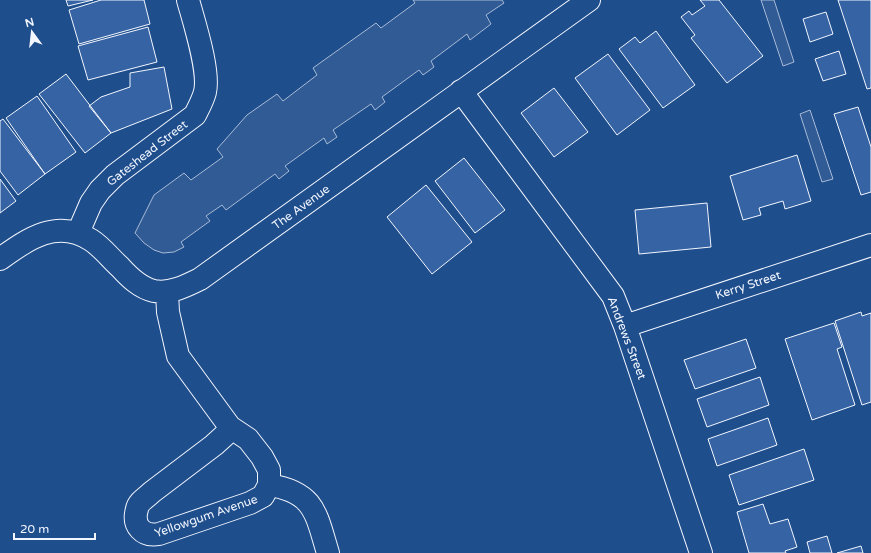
<svg xmlns="http://www.w3.org/2000/svg" width="871" height="553" font-family="'Varela Round',sans-serif">
<style>
.built{fill:#305b95;stroke:#a8bbd7}
.building{fill:#3563a3;stroke:#f2f6ff}
.lines{fill:none;stroke-linecap:round;stroke-linejoin:round}
.minor-casing{stroke:#f2f6ff;stroke-width:24}
.minor{stroke:#1f4e8c;stroke-width:22}
.labels{text-anchor:middle;stroke-width:3;stroke-linejoin:round;paint-order:stroke}
.street-label{font-size:12px;fill:#f2f6ff;stroke:#1f4e8c}
</style>
<rect width="100%" height="100%" fill="#1f4e8c"/>
<path class="built" d="M 413,0 L 502,0 L 504,3 L 486,15 L 491,24 L 470,40 L 467,34 L 431,61 L 434,67 L 423,75 L 419,70 L 382,97 L 385,102 L 375,110 L 371,104 L 333,130 L 337,137 L 327,144 L 324,138 L 285,166 L 289,171 L 279,179 L 275,174 L 226,210 L 222,205 L 206,216 L 210,221 L 181,242 L 184,247 L 174,252 L 163,253 L 154,250 L 144,243 L 135,233 L 154,195 L 184,173 L 191,180 L 223,157 L 217,149 L 247,115 L 277,94 L 283,101 L 317,75 L 313,68 L 376,23 L 381,28 L 415,3 Z
M 761,0 L 774,0 L 794,62 L 783,66 Z
M 810,110 L 833,179 L 822,182 L 800,114 Z"/>
<path class="building" d="M 66,0 L 93,0 L 68,6 Z
M 101,0 L 144,0 L 150,24 L 79,44 L 69,10 Z
M 700,0 L 719,0 L 763,56 L 727,83 L 691,38 L 695,35 L 681,17 L 689,11 L 692,15 L 705,6 Z
M 838,0 L 871,0 L 871,88 L 867,89 Z
M 826,12 L 833,34 L 810,42 L 803,19 Z
M 148,27 L 157,62 L 88,80 L 78,46 Z
M 656,31 L 695,85 L 663,108 L 619,49 L 635,37 L 640,43 Z
M 839,51 L 846,74 L 823,81 L 815,59 Z
M 608,54 L 650,110 L 617,135 L 575,78 Z
M 164,67 L 172,109 L 111,133 L 89,106 L 101,97 L 130,87 L 130,73 Z
M 66,74 L 111,133 L 85,153 L 39,94 Z
M 554,88 L 588,132 L 554,157 L 521,113 Z
M 37,96 L 76,152 L 45,174 L 6,118 Z
M 858,107 L 871,147 L 871,192 L 861,195 L 834,114 Z
M 3,119 L 45,174 L 18,195 L 0,171 L 0,121 Z
M 797,155 L 811,201 L 785,209 L 783,201 L 759,208 L 761,215 L 743,220 L 730,176 Z
M 464,158 L 505,210 L 475,233 L 435,181 Z
M 0,179 L 16,201 L 0,213 Z
M 426,185 L 472,242 L 432,274 L 387,217 Z
M 707,203 L 711,247 L 639,254 L 635,210 Z
M 861,312 L 862,316 L 871,313 L 871,402 L 862,405 L 835,321 Z
M 834,323 L 842,347 L 837,349 L 855,405 L 812,420 L 785,339 Z
M 746,339 L 756,368 L 695,389 L 684,360 Z
M 760,377 L 769,405 L 707,427 L 697,399 Z
M 768,418 L 777,445 L 717,466 L 708,439 Z
M 804,449 L 814,480 L 739,505 L 729,475 Z
M 763,504 L 770,524 L 788,519 L 797,547 L 785,551 L 786,553 L 749,553 L 737,512 Z
M 827,536 L 832,553 L 810,553 L 807,542 Z
M 861,546 L 863,553 L 837,553 Z"/>
<g class="lines">
<defs>
<path id="minor" d="M 461,91 L 613,296 L 625,326 L 701,553
M 78,233 L 91,203 L 100,190 L 115,175 L 195,115 C 199,107 203,100 205,92 C 210,71 194,22 188,0
M 0,259 C 28,239 57,218 91,240 C 102,247 110,258 120,267 C 129,277 140,288 154,291 C 170,294 186,286 200,279 L 589,0
M 167,292 L 168,312 L 178,356 L 230,427 L 248,439 L 262,457 L 269,470 L 269,485 L 263,496 L 250,503 L 159,534 C 143,537 132,526 137,509 C 138,502 147,497 152,492 L 214,445 L 225,435 L 230,427
M 625,326 L 871,245
M 269,485 C 315,492 316,514 328,553"/>
</defs>
<use href="#minor" class="minor-casing"/>
<use href="#minor" class="minor"/>
</g>
<g class="labels">
<g class="street-label">
<text transform="translate(147 153) rotate(-38)" y="4">Gateshead Street</text>
<text transform="translate(301 207) rotate(-36)" y="4">The Avenue</text>
<text transform="translate(748 285) rotate(-18)" y="4">Kerry Street</text>
<text transform="translate(627 338) rotate(69)" y="4">Andrews Street</text>
<text transform="translate(206 516) rotate(-19)" y="4">Yellowgum Avenue</text>
</g>
</g>
<g transform="translate(32 32) rotate(345)" stroke="#1f4e8c" stroke-width="3" paint-order="stroke">
<path d="M0-3L7 15L0 10L-7 15Z" fill="#f2f6ff"/>
<text y="-6" font-size="11" font-weight="bold" text-anchor="middle" fill="#f2f6ff">N</text>
</g>
<path d="M14 533v6h81v-6" fill="none" stroke="#f2f6ff" stroke-width="2"/>
<text x="20" y="533" font-size="12" fill="#f2f6ff" stroke="#1f4e8c" stroke-width="3" paint-order="stroke">20 m</text>
</svg>
